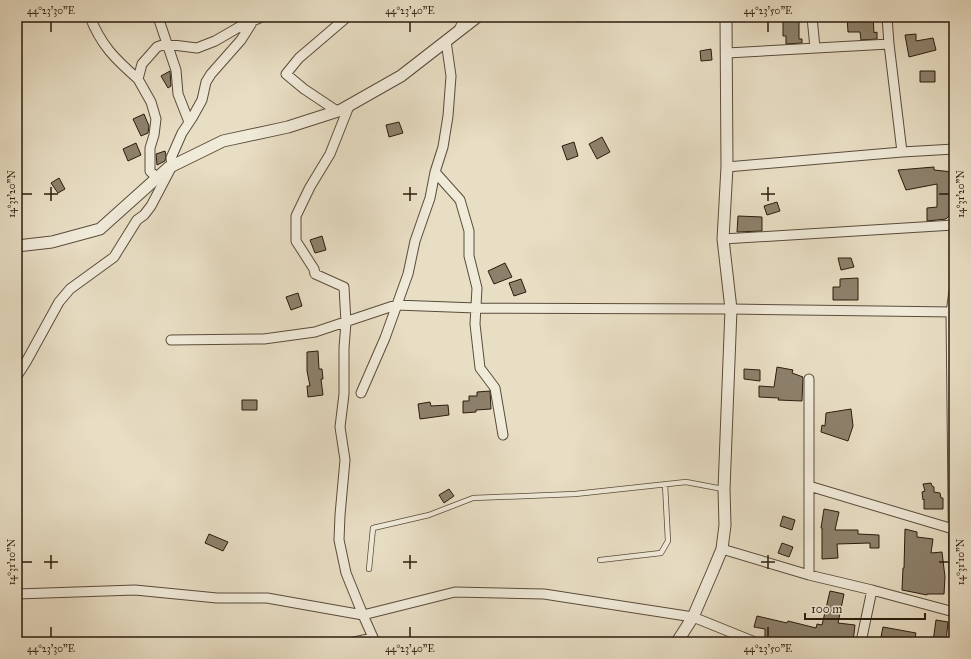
<svg xmlns="http://www.w3.org/2000/svg" width="971" height="659" font-family="'IM FELL Great Primer',serif">
<style>
.building{fill:#8d816c;stroke:#2b1c0d}
.lines{fill:none;stroke-linecap:round;stroke-linejoin:round}
.service-casing{stroke:#5a4c3b;stroke-width:6}
.minor-casing{stroke:#5a4c3b;stroke-width:11}
.tertiary-casing{stroke:#5a4c3b;stroke-width:13}
.service{stroke:#f0ead9;stroke-width:4.5}
.minor{stroke:#f0ead9;stroke-width:9}
.tertiary{stroke:#f0ead9;stroke-width:11}
.ticks{fill:none;stroke:#2b1c0d;stroke-width:1.5}
.neatline{fill:none;stroke:#2b1c0d;stroke-width:1.5}
.ticks-label{font-size:10px;text-anchor:middle;fill:#2b1c0d}
</style>
<rect width="100%" height="100%" fill="#e8dec4"/>
<filter id="stains"><feTurbulence type="fractalNoise" baseFrequency=".005" numOctaves="4"/><feColorMatrix values="0 0 0 0 .2 0 0 0 0 .09 0 0 0 0 .02 0 0 0 .5 -.17"/></filter>
<radialGradient id="worn" r=".72"><stop offset=".6" stop-color="#630" stop-opacity="0"/><stop offset="1" stop-color="#630" stop-opacity=".3"/></radialGradient>
<path class="building" d="M 783,17 L 799,17 L 799,39 L 802,39 L 802,43 L 786,44 L 786,36 L 783,36 Z
M 847,17 L 873,17 L 874,33 L 877,32 L 877,39 L 861,40 L 860,32 L 848,32 Z
M 916,34 L 916,41 L 933,38 L 936,50 L 909,57 L 905,35 Z
M 711,49 L 712,60 L 701,61 L 700,51 Z
M 170,71 L 171,86 L 168,88 L 161,76 Z
M 920,71 L 935,71 L 935,82 L 920,82 Z
M 144,114 L 149,126 L 148,133 L 141,136 L 133,119 Z
M 399,122 L 403,133 L 389,137 L 386,125 Z
M 602,137 L 610,152 L 597,159 L 589,144 Z
M 574,142 L 578,156 L 567,160 L 562,146 Z
M 136,143 L 141,155 L 128,161 L 123,149 Z
M 165,151 L 166,155 L 165,161 L 157,165 L 156,154 Z
M 934,167 L 934,170 L 953,172 L 951,214 L 946,219 L 927,221 L 927,208 L 937,207 L 937,184 L 906,190 L 898,170 Z
M 59,178 L 65,189 L 58,193 L 51,183 Z
M 777,202 L 780,211 L 767,215 L 764,206 Z
M 738,216 L 762,217 L 762,231 L 737,232 Z
M 322,236 L 326,250 L 315,253 L 310,240 Z
M 838,258 L 851,258 L 854,267 L 841,270 Z
M 505,263 L 512,277 L 494,284 L 488,271 Z
M 858,278 L 858,300 L 833,300 L 833,287 L 840,287 L 840,279 Z
M 521,279 L 526,292 L 514,296 L 509,283 Z
M 298,293 L 302,306 L 291,310 L 286,297 Z
M 318,351 L 319,369 L 322,369 L 323,379 L 321,379 L 323,395 L 308,397 L 307,386 L 310,386 L 307,371 L 307,352 Z
M 777,367 L 793,370 L 792,373 L 803,377 L 802,401 L 778,400 L 779,398 L 759,397 L 759,386 L 774,387 Z
M 744,369 L 760,370 L 760,381 L 744,379 Z
M 490,391 L 491,409 L 476,410 L 476,412 L 463,413 L 463,401 L 469,401 L 469,396 L 477,396 L 477,392 Z
M 242,400 L 257,400 L 257,410 L 242,410 Z
M 430,402 L 431,406 L 448,405 L 449,415 L 420,419 L 418,404 Z
M 851,409 L 853,426 L 848,441 L 821,432 L 822,425 L 825,426 L 826,413 Z
M 931,483 L 932,486 L 934,487 L 934,492 L 940,493 L 941,498 L 943,498 L 943,509 L 924,509 L 924,499 L 923,500 L 922,492 L 925,491 L 923,484 Z
M 449,489 L 454,496 L 444,503 L 439,495 Z
M 824,509 L 839,512 L 835,530 L 858,530 L 858,534 L 879,535 L 879,548 L 870,548 L 870,543 L 837,544 L 838,558 L 822,559 L 822,528 L 821,528 Z
M 783,516 L 795,520 L 792,530 L 780,526 Z
M 905,529 L 917,532 L 917,537 L 933,539 L 931,553 L 942,552 L 945,577 L 944,594 L 927,594 L 927,595 L 902,590 L 903,568 L 904,568 Z
M 209,534 L 228,542 L 223,551 L 205,543 Z
M 782,543 L 793,547 L 789,557 L 778,553 Z
M 830,591 L 844,594 L 838,623 L 855,625 L 853,642 L 797,642 L 780,637 L 779,640 L 774,638 L 773,642 L 771,642 L 765,640 L 765,629 L 754,627 L 757,616 L 787,623 L 788,621 L 816,628 L 817,624 L 822,625 Z
M 936,620 L 948,622 L 946,642 L 933,642 Z
M 883,627 L 916,633 L 914,642 L 880,642 Z"/>
<g class="lines">
<defs>
<path id="service" d="M 600,560 L 661,553 L 668,541 L 665,484
M 369,569 L 373,528 L 429,515 L 473,498 L 575,494 L 686,482 L 723,489"/>
<path id="minor" d="M 90,17 C 101,45 115,59 138,79
M 158,17 L 176,70 L 178,94 L 189,122
M 812,17 L 815,48
M 459,30 L 465,17
M 446,41 L 451,76 L 448,116 L 443,147 L 435,172 L 460,200 L 469,231 L 469,256 L 477,288 L 475,324 L 480,368 L 495,388 L 503,435
M 889,44 L 902,152 L 954,149
M 727,53 L 889,44 L 887,17
M 349,106 L 330,154 L 310,187 L 296,216 L 296,241 L 314,269 L 315,274 L 344,287 L 346,322 L 344,348 L 344,394 L 340,427 L 345,460 L 340,515 L 339,540 L 346,573 L 363,615 L 375,642
M 337,111 L 304,89 L 286,74 L 299,58 L 347,17
M 727,167 L 902,152
M 157,178 L 150,171 L 150,148 L 154,135 L 156,119 L 151,102 L 138,79 L 142,64 L 157,47 L 165,44 L 197,48 L 215,41 L 241,26 L 262,17
M 723,239 L 954,225
M 954,291 L 951,313 L 954,590
M 171,340 L 264,339 L 315,332 L 396,305 L 476,308 L 731,309 L 954,312
M 17,376 L 26,362 L 59,302 L 70,289 L 114,257 L 137,220 L 144,215 L 151,206 L 172,166 L 171,158 L 182,133 L 192,118 L 202,100 L 206,82 L 211,74 L 241,40 L 253,21
M 361,393 L 385,338 L 408,274 L 415,241 L 430,198 L 435,172
M 809,486 L 953,529
M 722,549 L 809,575 L 872,590 L 954,612
M 809,575 L 809,379
M 17,594 L 135,590 L 217,598 L 267,598 L 363,615 L 455,592 L 544,594 L 693,617 L 755,642
M 354,642 L 373,638
M 861,642 L 872,590"/>
<path id="tertiary" d="M 17,246 L 52,242 L 100,229 L 168,168 L 223,141 L 288,127 L 341,110 L 401,76 L 477,17
M 677,642 L 693,617 L 712,573 L 722,549 L 725,525 L 724,489 L 731,309 L 723,239 L 727,167 L 726,17"/>
</defs>
<use href="#service" class="service-casing"/>
<use href="#minor" class="minor-casing"/>
<use href="#tertiary" class="tertiary-casing"/>
<use href="#service" class="service"/>
<use href="#minor" class="minor"/>
<use href="#tertiary" class="tertiary"/>
</g>
<path class="ticks" d="M 51,22 L 51,32M 410,22 L 410,32M 768,22 L 768,32M 51,187 L 51,201M 410,187 L 410,201M 768,187 L 768,201M 22,194 L 32,194M 44,194 L 58,194M 403,194 L 417,194M 761,194 L 775,194M 939,194 L 949,194M 51,555 L 51,569M 410,555 L 410,569M 768,555 L 768,569M 22,562 L 32,562M 44,562 L 58,562M 403,562 L 417,562M 761,562 L 775,562M 939,562 L 949,562M 51,627 L 51,637M 410,627 L 410,637M 768,627 L 768,637"/>
<rect width="971" height="659" fill="none" stroke="#e8dec4" stroke-width="44"/>
<path d="M805 613v6h120v-6" fill="none" stroke="#2b1c0d" stroke-width="2"/>
<text x="811" y="613" font-size="12" fill="#2b1c0d" stroke="#f0ead9" stroke-width="3" paint-order="stroke">100 m</text>
<rect x="22" y="22" width="927" height="615" class="neatline"/>
<g class="ticks-label">
<text x="51" y="14">44°23'30"E</text>
<text x="410" y="14">44°23'40"E</text>
<text x="768" y="14">44°23'50"E</text>
<text transform="translate(11 194) rotate(-90)" y="4">14°31'20"N</text>
<text transform="translate(960 194) rotate(-90)" y="4">14°31'20"N</text>
<text transform="translate(11 562) rotate(-90)" y="4">14°31'10"N</text>
<text transform="translate(960 562) rotate(-90)" y="4">14°31'10"N</text>
<text x="51" y="652">44°23'30"E</text>
<text x="410" y="652">44°23'40"E</text>
<text x="768" y="652">44°23'50"E</text>
</g>
<rect width="100%" height="100%" filter="url(#stains)"/>
<rect width="100%" height="100%" fill="url(#worn)"/>
</svg>
